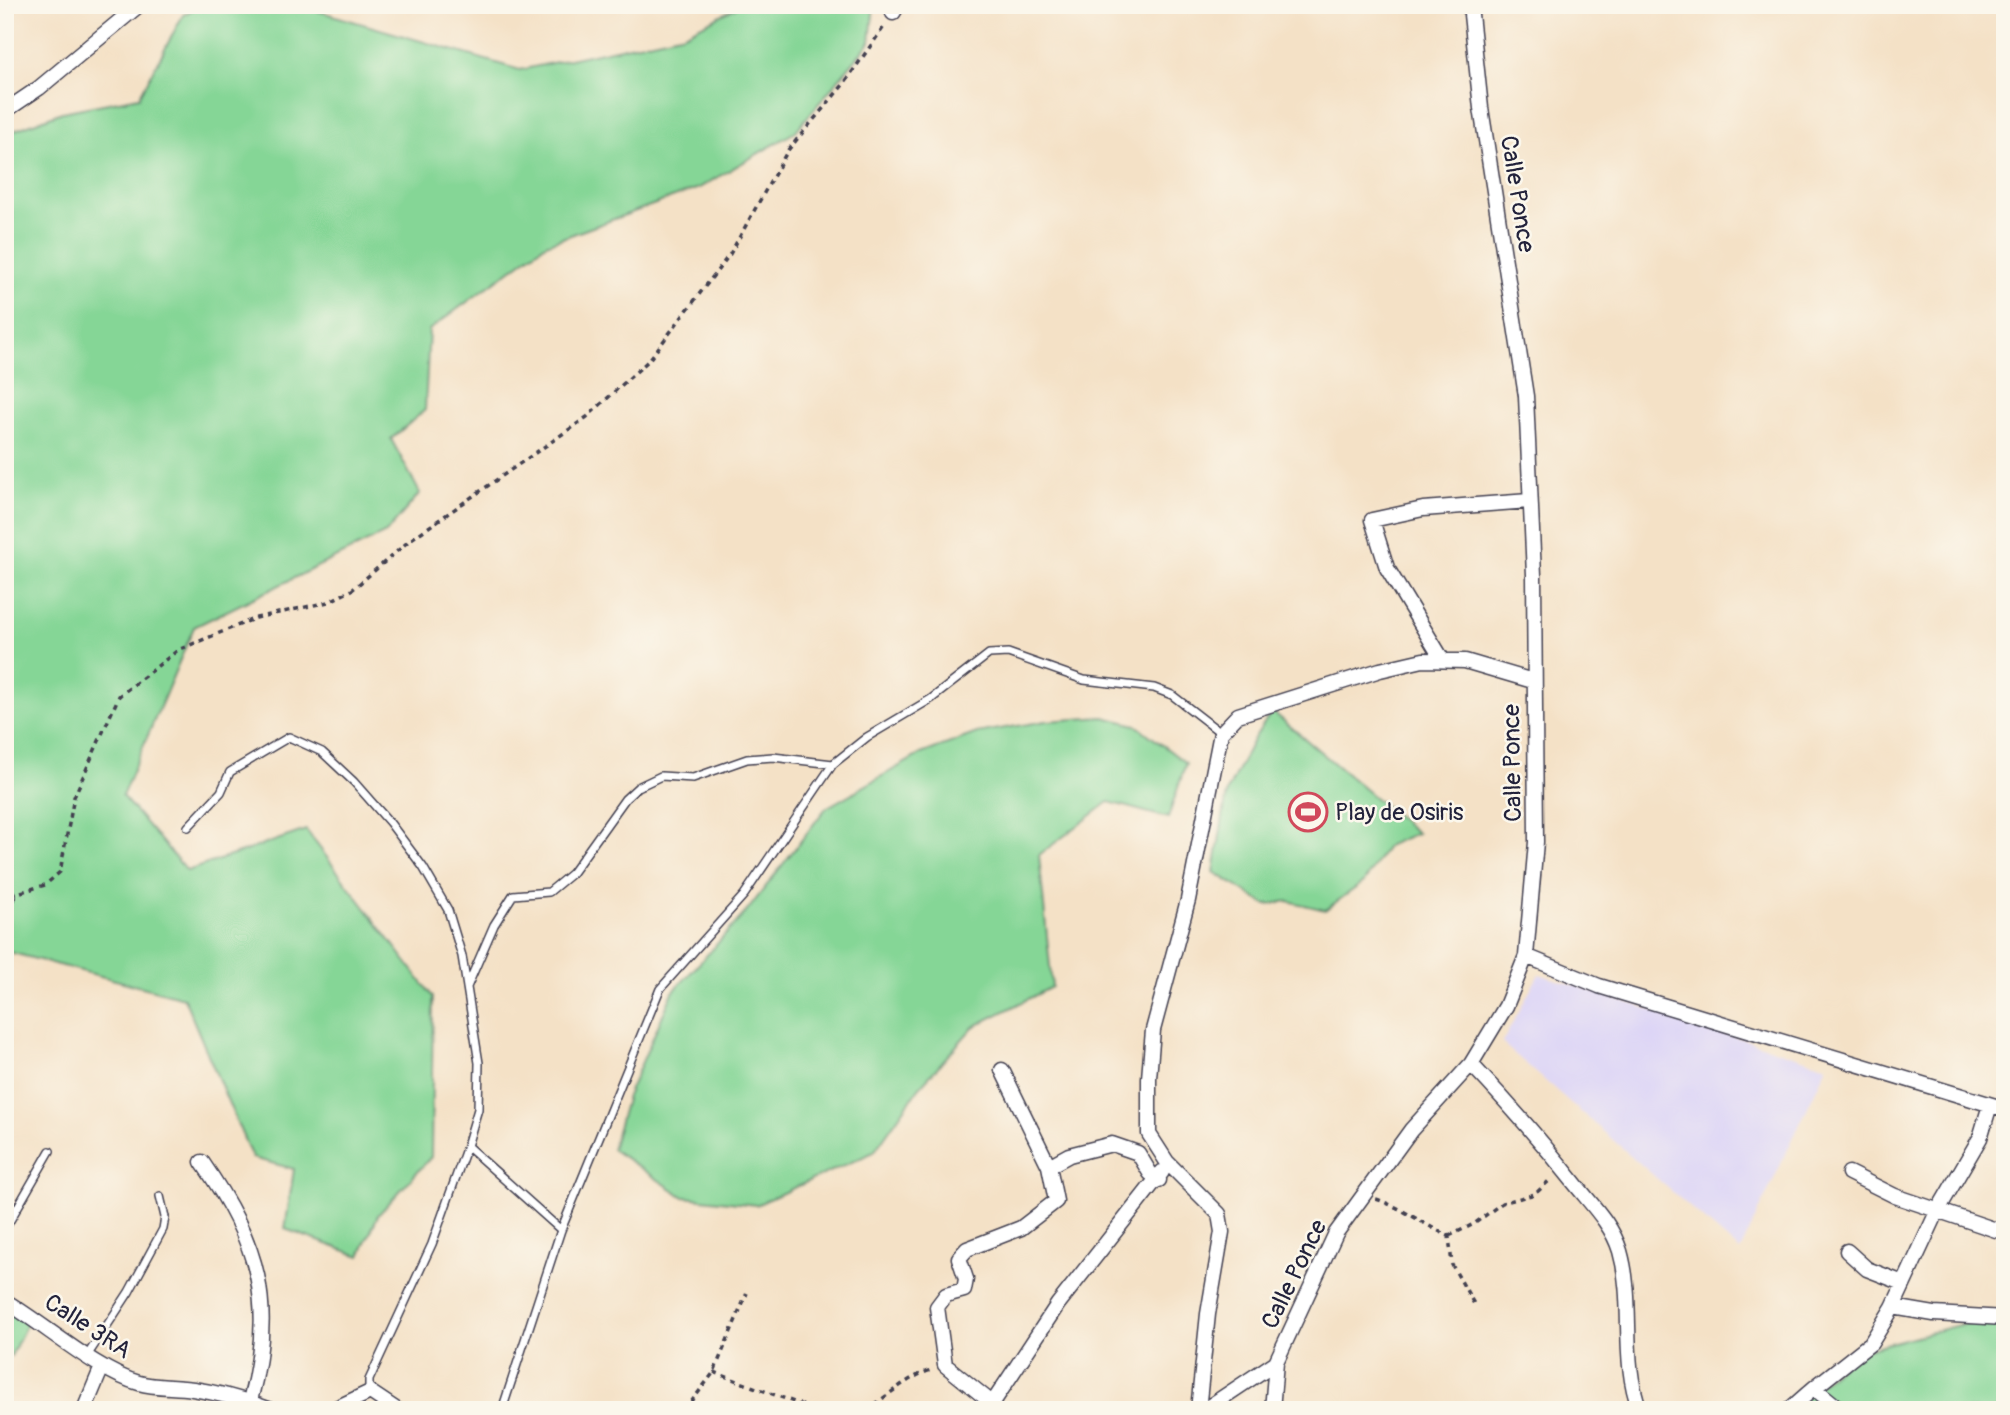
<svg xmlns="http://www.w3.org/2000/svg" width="2010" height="1415" font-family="Pangolin,sans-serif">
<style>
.built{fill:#ddd5f6}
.green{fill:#85d696;stroke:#547c68;stroke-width:2}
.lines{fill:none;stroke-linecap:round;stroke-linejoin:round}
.lane-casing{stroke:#423f50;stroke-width:10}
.street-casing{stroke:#423f50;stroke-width:17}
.path{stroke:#423f50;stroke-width:3.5;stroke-dasharray:5 5;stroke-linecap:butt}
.lane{stroke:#fff;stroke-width:7}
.street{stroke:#fff;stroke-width:14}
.labels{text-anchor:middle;stroke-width:5;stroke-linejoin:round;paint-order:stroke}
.street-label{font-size:24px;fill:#22223b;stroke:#fbf7ec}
.poi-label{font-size:24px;fill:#22223b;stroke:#fbf7ec;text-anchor:start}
</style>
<rect width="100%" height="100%" fill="#fbf7ec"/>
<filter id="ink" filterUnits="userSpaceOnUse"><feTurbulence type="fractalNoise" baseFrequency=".0143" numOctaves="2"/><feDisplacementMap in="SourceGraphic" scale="14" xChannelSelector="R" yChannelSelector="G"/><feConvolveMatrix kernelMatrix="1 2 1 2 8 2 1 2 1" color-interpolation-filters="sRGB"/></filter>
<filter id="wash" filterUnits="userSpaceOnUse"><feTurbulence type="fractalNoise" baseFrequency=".00686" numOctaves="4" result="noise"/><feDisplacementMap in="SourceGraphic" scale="28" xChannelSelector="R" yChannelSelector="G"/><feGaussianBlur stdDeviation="1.57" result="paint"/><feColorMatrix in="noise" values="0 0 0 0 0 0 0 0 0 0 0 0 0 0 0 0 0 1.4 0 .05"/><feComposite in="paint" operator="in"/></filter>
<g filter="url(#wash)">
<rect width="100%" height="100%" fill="#f4e1c6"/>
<path class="built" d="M 1539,974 L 1827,1066 L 1740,1251 L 1502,1043 Z"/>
<path class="green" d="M 201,5 L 298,5 L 520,70 L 684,34 L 741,5 L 874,5 L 870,42 L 795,132 L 699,188 L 546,244 L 429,330 L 425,410 L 391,439 L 420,493 L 386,533 L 194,627 L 122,796 L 187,871 L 306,830 L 433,997 L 431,1157 L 378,1215 L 360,1256 L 285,1229 L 294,1169 L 252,1158 L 184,998 L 5,951 L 5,308 L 12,213 L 5,203 L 5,134 L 62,112 L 139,97 L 183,15 Z
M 1272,711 L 1417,833 L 1388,845 L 1364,882 L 1325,910 L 1288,901 L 1266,905 L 1214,872 L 1227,792 L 1253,740 Z
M 1104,717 L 1136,725 L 1186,763 L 1168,818 L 1109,802 L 1039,855 L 1052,987 L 973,1027 L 919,1088 L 874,1152 L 756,1205 L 684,1197 L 612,1149 L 627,1096 L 673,992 L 747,911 L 826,808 L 921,754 L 977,733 L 1046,721 Z
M 5,1306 L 30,1317 L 11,1356 L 5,1354 Z
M 2005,1313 L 2005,1410 L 1789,1410 L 1859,1351 Z"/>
</g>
<g filter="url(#ink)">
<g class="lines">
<defs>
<path id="lane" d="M 188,827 L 221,792 L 230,772 L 289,737 L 322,752 L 354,782 L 390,823 L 423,867 L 448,910 L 462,956 L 479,1063 L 478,1109 L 467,1146 L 432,1244 L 369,1380 L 369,1392
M 467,987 L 494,925 L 513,895 L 549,892 L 572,873 L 625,799 L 638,787 L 661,776 L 693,778 L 747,759 L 773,757 L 833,764
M 467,1146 L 561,1230
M 5,1229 L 50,1151
M 87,1356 L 129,1292 L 163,1229 L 165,1217 L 160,1196
M 502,1410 L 561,1230 L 660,989 L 744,895 L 833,764 L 867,737 L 931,699 L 989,654 L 1008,653 L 1084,680 L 1154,688 L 1172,695 L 1221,733"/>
<path id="street" d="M 893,13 L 898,5
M 5,111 L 39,88 L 139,5
M 1442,659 L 1387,568 L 1372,520 L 1423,509 L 1529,501
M 5,898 L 8,896
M 1526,956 L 1599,986 L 2005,1109
M 1471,1064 C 1508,1103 1543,1143 1576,1185 C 1593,1206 1612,1225 1620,1251 C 1635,1303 1620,1359 1640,1410
M 1002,1070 L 1049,1166
M 202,1162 C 259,1244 276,1304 250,1401
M 1849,1173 L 1895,1196 L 2005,1233
M 1847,1251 L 1867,1269 L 1903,1283
M 5,1301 C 44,1324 98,1372 139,1383 C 156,1388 175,1386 193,1389 C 220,1393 245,1400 271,1410
M 1893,1307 L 1934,1314 L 2005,1318
M 1814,1388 L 1871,1343 L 1893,1307 L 1938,1210 L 1980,1138 L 1990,1105
M 992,1403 L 945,1365 L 937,1307 L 946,1295 L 964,1290 L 966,1279 L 959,1258 L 967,1249 L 1021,1228 L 1056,1201 L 1049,1166 L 1069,1155 L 1112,1144 L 1138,1153 L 1150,1173 L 1159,1180
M 84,1410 L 102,1367
M 332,1410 L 370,1392 L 397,1410
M 988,1410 L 1058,1304 L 1162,1172
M 1198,1410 L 1208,1314 L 1222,1232 L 1219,1214 L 1167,1162 L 1149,1134 L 1149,1078 L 1153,1030 L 1188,900 L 1221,733 L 1238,715 L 1380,670 L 1423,660 L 1465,661 L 1533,681
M 1204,1410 L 1276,1362 L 1336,1233 L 1411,1130 L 1471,1064 L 1506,1006 L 1526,956 L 1536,842 L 1534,575 L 1526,396 L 1481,108 L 1470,5
M 1272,1410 L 1276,1362
M 1789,1410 L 1814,1388 L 1841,1410"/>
</defs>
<use href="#lane" class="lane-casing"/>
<use href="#street" class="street-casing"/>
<path class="path" d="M 21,892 L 45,885 L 60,872 L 74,797 L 119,696 L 178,650 L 256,618 L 328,602 L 352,590 L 410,540 L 587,417 L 649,360 L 730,254 L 788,150 L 843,85 L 886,24
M 1376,1199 C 1405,1209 1422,1224 1449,1236 L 1452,1265 L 1474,1304
M 1449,1236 L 1474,1224 L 1502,1203 L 1535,1194 L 1551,1179
M 714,1372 L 815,1410
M 685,1410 L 714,1372 L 747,1293
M 866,1410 C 890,1395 904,1379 931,1370"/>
<use href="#lane" class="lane"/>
<use href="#street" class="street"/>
</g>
</g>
<defs>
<symbol id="stadium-ring" viewBox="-11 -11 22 22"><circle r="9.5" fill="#fbf7ec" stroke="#d1495b" stroke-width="1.5"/><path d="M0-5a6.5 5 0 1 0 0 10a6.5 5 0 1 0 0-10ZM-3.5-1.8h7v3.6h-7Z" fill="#d1495b"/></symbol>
</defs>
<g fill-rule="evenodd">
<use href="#stadium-ring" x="1286" y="790" width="44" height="44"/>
</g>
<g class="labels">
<g class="street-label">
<text transform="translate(1518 194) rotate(81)" y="8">Calle Ponce</text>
<text transform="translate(1512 763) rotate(-91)" y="8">Calle Ponce</text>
<text transform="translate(1294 1274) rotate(-64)" y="8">Calle Ponce</text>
<text transform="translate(88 1326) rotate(33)" y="8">Calle 3RA</text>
</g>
<g class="poi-label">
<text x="1335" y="820">Play de Osiris</text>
</g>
</g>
<rect width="2010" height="1415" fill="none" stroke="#fbf7ec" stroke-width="28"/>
</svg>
